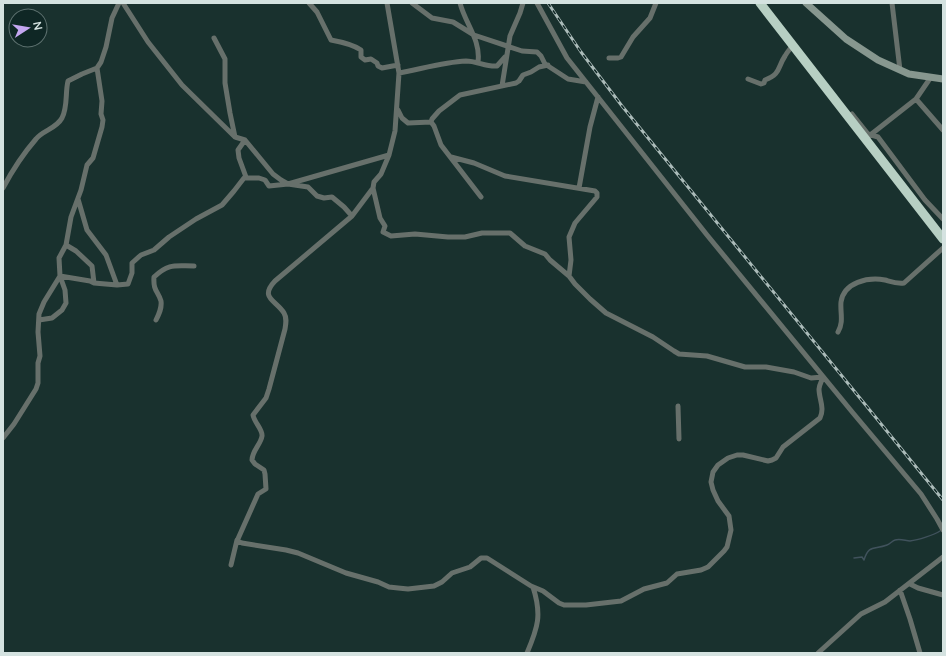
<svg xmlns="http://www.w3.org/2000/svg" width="946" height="656" font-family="Lato,sans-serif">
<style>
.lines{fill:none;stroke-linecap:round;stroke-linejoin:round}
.stream{stroke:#40525c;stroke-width:1.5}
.street{stroke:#67706b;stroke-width:5}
.secondary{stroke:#87978f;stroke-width:7}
.highway{stroke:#b7cfc3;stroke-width:9}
.rail-casing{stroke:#abbbb9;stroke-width:3}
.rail{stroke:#0f2725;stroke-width:1.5;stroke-dasharray:4.5;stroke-linecap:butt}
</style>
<rect width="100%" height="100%" fill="#19312e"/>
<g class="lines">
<path class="stream" d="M 854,558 L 862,557 L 864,560 C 869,544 874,550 887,545 C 890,544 892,541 895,540 C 900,538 906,541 910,541 C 918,540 934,535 940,531"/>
<path class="street" d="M 123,3 L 148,42 L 182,85 L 235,137 L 245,140 L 273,174 L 281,180 L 288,184 L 308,187 L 317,196 L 324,198 L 332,197 L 344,207 L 352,216
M 309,3 L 317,12 L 331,40 C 342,42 352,44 361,50 L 361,57 L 365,60 L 371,59 L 377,63 L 378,66 L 382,68 L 398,65
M 412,3 L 432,18 L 453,22 L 474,35 L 522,51 L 537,52 L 541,56 L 545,64 L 568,79 L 586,82
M 460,3 C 465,23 481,40 478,62
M 537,3 L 567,58 L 707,235 L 853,413 L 921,494 L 937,519 L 943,530
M 892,3 L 900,70
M 214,38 L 225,59 L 225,83 L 230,113 L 235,137
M 609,58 L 618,58 L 621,57 L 633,37 L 650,18 L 656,3
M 399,73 C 421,69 444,62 466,61 C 477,61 486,67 497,66 L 505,57
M 748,79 L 761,84 L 764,83 L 765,80 C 781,74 777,68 785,56 C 787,52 790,49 793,45
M 502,86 L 510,36 L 520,13 L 523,3
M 916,99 L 943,130
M 398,110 L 402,118 L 408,123 L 431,122 L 434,126 L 441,145 L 481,197
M 852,114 L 868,134 L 878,137 L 925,200 L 943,219
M 431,122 L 432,119 L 439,111 L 460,95 L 516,83 L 519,81 L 523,75 L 531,72 L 539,67 L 548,65
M 869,136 L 916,99 L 931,77
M 245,140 L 238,150 L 239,158 L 246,177
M 451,157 L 474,163 L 505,176 L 595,191 L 597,193 L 597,197 L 575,223 L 569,237 L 571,260 L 569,276
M 3,188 C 12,171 23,154 36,139 C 43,130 56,129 62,118 C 68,106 65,93 68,81 L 82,74 L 97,68 L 101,62 L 106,47 L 112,18 L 119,3
M 373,188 L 380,218 L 385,226 L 383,232 L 391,236 L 415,234 L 448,237 L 465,237 L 482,233 L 510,233 L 525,246 L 545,254 L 550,260 L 569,276 L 575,284 L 590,299 L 606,313 L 653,337 L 674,351 L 679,354 L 707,356 L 745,367 L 766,367 L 794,372 L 811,378 L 823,377 C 822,381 819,385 819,389 C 819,399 825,408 820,418 L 783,447 L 776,458 L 772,460 L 768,461 L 743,455 L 737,455 L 728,458 L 718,465 L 713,472 L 711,482 L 713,490 L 718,501 L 729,516 L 731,530 L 727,547 L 724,551 L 708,567 L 701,570 L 677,574 L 667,583 L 644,589 L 621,601 L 586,605 L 564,605 L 559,603 L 543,591 L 531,586 L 487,558 L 481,558 L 470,567 L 452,573 L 442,582 L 434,586 L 408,589 L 398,588 L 389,587 L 378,582 L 346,573 L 298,553 L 286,550 L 242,543 L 237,541 L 258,494 L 266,489 L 265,474 L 264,470 L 255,464 L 252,460 C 252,451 261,444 262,436 C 263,430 254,422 253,415 L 266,398 L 269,389 L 285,329 C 286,323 287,318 284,313 C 276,300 259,298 275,281 L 352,216 L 373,188 L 374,182 L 381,174 L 389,155 L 395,131 L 399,73 L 387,3
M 579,188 L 590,127 L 598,97
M 78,199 L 87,230 L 106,255 L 117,285
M 66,245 L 76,251 L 92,266 L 94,283 L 117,285 L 128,284 L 132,273 L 132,263 L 141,255 L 154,250 L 169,237 L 196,219 L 222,205 L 234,191 L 244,178 L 259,178 L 265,180 L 269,186 L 288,184 L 389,155
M 60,276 L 90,281 L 94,283
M 39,320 L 52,318 L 62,310 L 66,303 L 65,290 L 60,276 L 59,258 L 66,245 L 71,217 L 81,190 L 87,165 L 93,158 L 102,127 L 103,120 L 101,114 L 102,101 L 97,68
M 156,320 C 159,314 162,308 161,301 C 158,291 153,291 154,277 C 169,263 175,266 194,266
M 838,332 C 844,322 840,312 841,302 C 844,282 868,277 885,280 C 892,282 897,284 904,283 L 943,248
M 678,406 L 679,439
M 3,438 L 14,424 L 36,389 L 38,383 L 38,363 L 40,356 L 38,332 L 39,314 L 44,302 L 60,276
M 231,565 L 237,540
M 910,584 L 918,588 L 943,595
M 900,590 L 910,619 L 920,653
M 527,653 C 538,627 542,615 533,587
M 818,653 L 861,614 L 885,602 L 943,557"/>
<path class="secondary" d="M 806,3 L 846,39 L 878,60 L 909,74 L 943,79"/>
<path class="highway" d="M 760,3 L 943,239"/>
<defs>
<path id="rail" d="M 548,3 L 581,52 L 622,106 L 943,500"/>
</defs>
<use href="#rail" class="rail-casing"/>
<use href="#rail" class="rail"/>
</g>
<rect width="946" height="656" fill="none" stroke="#d4e2e0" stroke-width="8"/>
<g transform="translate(28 28) rotate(78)"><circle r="19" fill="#0f2725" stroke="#5e7270"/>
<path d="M0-3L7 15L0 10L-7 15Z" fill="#c4a7f1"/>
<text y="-6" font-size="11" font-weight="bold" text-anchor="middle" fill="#d4e2e0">N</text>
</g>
</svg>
